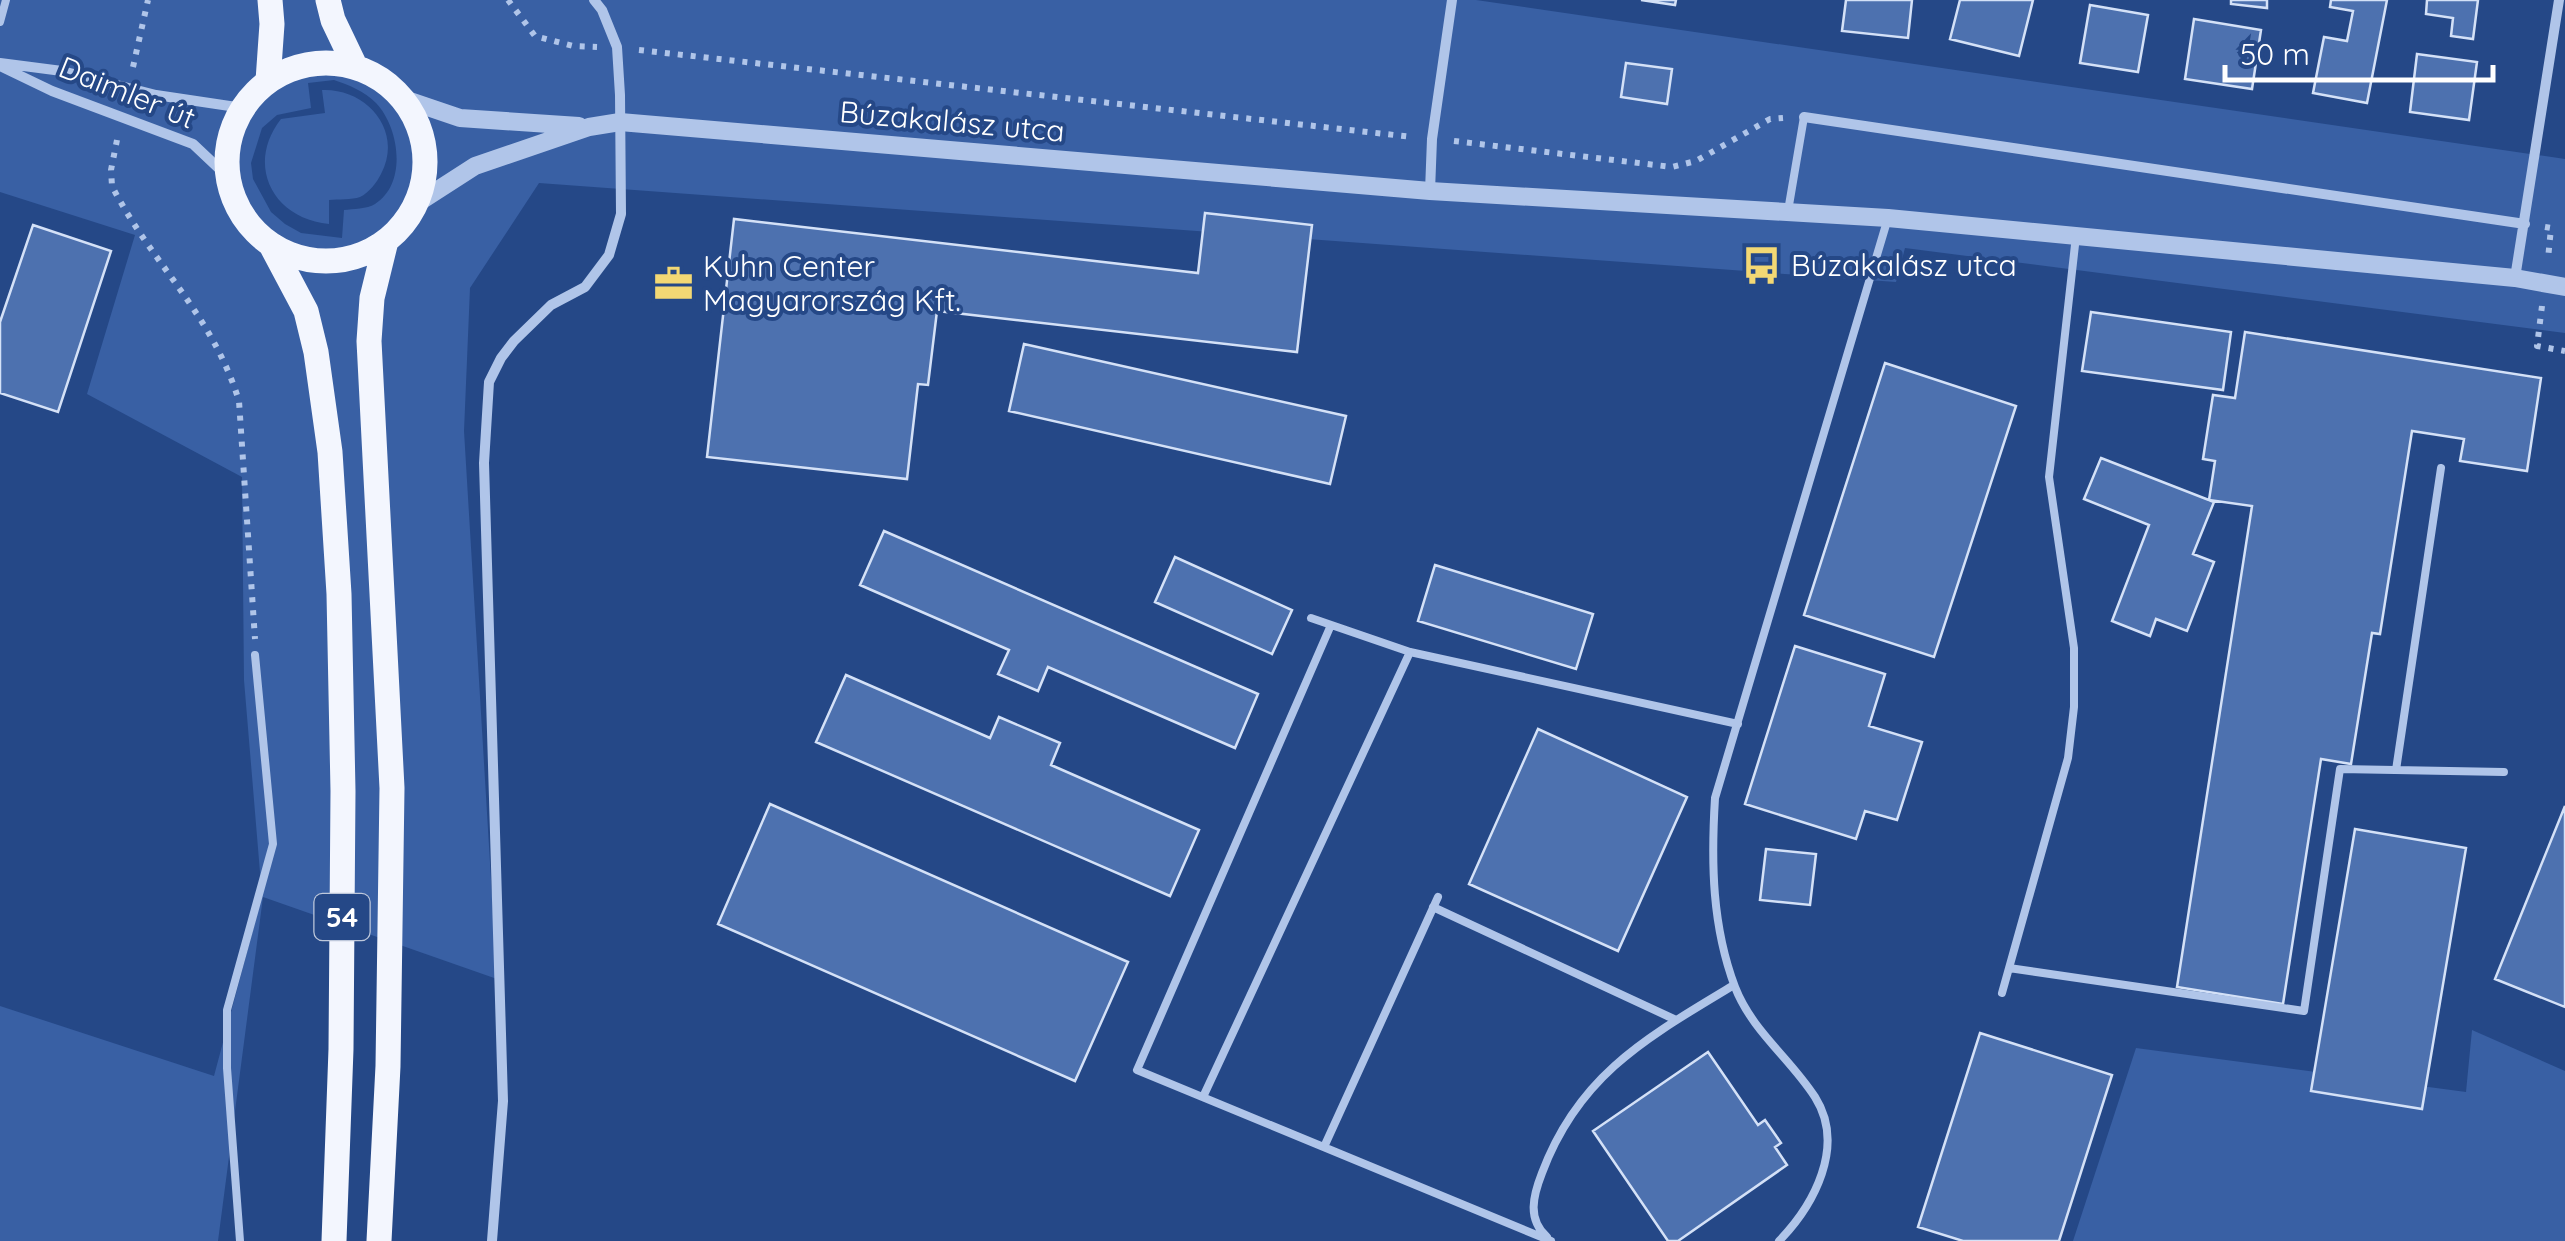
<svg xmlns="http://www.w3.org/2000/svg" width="2565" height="1241" font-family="Quicksand,sans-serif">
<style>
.green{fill:#3960a4;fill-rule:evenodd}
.building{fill:#4d71af;stroke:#d4e1f7;stroke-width:2.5}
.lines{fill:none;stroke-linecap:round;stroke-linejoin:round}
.path{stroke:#b0c5e9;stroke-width:6;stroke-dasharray:5 8;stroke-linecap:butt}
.service{stroke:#b0c5e9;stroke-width:8}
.minor{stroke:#b0c5e9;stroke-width:10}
.tertiary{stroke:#b0c5e9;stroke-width:18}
.primary{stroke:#f3f6fe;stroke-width:25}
.labels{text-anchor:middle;stroke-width:8;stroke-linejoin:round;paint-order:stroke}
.shield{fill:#254887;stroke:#bec8db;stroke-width:2.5}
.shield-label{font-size:28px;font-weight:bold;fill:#fff}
.street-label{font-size:30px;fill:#fff;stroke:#254887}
.poi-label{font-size:30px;fill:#fff;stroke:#254887;text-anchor:start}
</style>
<rect width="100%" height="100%" fill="#254887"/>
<path class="green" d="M 0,0 L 1476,0 L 2565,159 L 2565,333 L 1905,248 L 1896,282 L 539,183 L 470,288 L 464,431 L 497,979 L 263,897 L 218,1241 L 0,1241 L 0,1006 L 214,1076 L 262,896 L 244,680 L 242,477 L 87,394 L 135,235 L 0,192 ZM 334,80 C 349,85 364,91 376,103 C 399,127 408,183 375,204 C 367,209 353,209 344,210 L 342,238 L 301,233 L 285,224 L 271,212 L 253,179 L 251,163 L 262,128 L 277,115 L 311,108 L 308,83 Z
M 322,90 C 366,88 404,130 381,174 C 377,182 369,193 360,197 C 352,200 338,199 329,200 L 329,224 C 273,219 245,165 281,119 L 325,113 Z
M 2472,1030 L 2565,1071 L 2565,1241 L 2073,1241 L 2136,1048 L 2466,1092 Z"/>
<path class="building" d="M 1641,0 L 1676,0 L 1675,5 Z
M 1846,0 L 1912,0 L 1908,38 L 1842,31 Z
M 1960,0 L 2033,0 L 2019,56 L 1950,39 Z
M 2231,0 L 2267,0 L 2267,8 L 2231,4 Z
M 2331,0 L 2387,0 L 2367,103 L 2313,93 L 2324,37 L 2347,41 L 2353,11 L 2330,7 Z
M 2427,0 L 2478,0 L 2473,39 L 2451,36 L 2453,18 L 2426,14 Z
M 2090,5 L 2148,15 L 2138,72 L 2080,63 Z
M 2194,19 L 2261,30 L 2252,89 L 2185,79 Z
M 2417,54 L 2477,62 L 2469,120 L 2410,112 Z
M 1626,63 L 1672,69 L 1667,104 L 1621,97 Z
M 1205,213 L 1312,225 L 1297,352 L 937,311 L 928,385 L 918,384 L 907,479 L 707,457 L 734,219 L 1198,273 Z
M 33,225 L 111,251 L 58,412 L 0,393 L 0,322 Z
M 2091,312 L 2231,332 L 2223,390 L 2082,371 Z
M 2245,332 L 2541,378 L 2527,471 L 2460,461 L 2464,439 L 2412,431 L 2380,634 L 2372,633 L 2351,764 L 2321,759 L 2283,1004 L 2177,987 L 2252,506 L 2209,500 L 2215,461 L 2203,459 L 2213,395 L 2235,398 Z
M 1024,344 L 1346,416 L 1330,484 L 1009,411 Z
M 1885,363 L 2016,406 L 1934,657 L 1804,615 Z
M 2101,458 L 2214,502 L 2193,554 L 2214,562 L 2187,631 L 2156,619 L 2150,636 L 2112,621 L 2149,525 L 2084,499 Z
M 884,531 L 1258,694 L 1235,748 L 1048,667 L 1038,691 L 998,674 L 1009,650 L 860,585 Z
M 1175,557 L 1292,610 L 1272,654 L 1155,602 Z
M 1435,565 L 1593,614 L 1576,669 L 1418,621 Z
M 1795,646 L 1885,674 L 1869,726 L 1922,742 L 1897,820 L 1865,811 L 1856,839 L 1745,804 Z
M 846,675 L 990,738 L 999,717 L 1060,743 L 1051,765 L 1199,830 L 1170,896 L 816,742 Z
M 1538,729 L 1687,797 L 1618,951 L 1469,884 Z
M 770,804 L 1128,962 L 1075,1081 L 718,924 Z
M 2565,806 L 2565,1007 L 2495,979 Z
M 2355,829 L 2466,848 L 2422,1109 L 2311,1091 Z
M 1766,849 L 1816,854 L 1810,905 L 1760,900 Z
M 1980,1033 L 2112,1075 L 2059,1241 L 1963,1241 L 1918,1227 Z
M 1708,1052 L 1758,1125 L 1765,1120 L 1781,1143 L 1775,1147 L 1787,1165 L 1678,1241 L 1668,1241 L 1593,1131 Z"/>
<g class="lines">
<path class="path" d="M 508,0 L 535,36 L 573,46 L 597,47
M 639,50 L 1412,137
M 133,67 L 148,0
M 117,140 L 111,170 L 112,186 C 151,263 212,313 239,401 L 255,639
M 1454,141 L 1672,167 L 1696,161 L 1770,119 L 1783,118
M 2545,227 L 2551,228 L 2548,259
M 2542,306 L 2537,346 L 2565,351"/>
<path class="service" d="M 0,22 L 6,0
M 1788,211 L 1804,117
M 1311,618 L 1410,652 L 1738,724
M 1331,625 L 1137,1070 L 1551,1241
M 2396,770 L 2441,468
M 1433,907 L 1676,1020
M 2009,968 L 2304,1011 L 2340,769 L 2504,772
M 2002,993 L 2068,758 L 2074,707 L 2074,648 L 2049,477 L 2076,236
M 1203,1097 L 1410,652
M 1324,1147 L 1438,897
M 1547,1237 C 1527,1219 1533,1196 1542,1173 C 1579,1074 1648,1037 1734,985
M 240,1241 L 227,1068 L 227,1010 L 273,844 L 255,655
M 1779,1241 C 1814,1205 1846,1146 1815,1097 C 1790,1058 1752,1031 1735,987 C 1712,926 1711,863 1715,798 L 1888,218"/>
<path class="minor" d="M 0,63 L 62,71 L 156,95 L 243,108
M 0,66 L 52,91 L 193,144 L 228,177
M 1804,117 L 2525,224
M 1430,191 L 1432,139 L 1452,0
M 2515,278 L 2559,0
M 492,1241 L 503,1101 L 484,463 L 489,382 L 501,358 L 514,341 L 551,305 L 585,287 L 609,255 L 621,214 L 620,95 L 617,47 L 602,10 L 594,0"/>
<path class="tertiary" d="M 404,99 L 460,118 L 579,126
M 416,204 L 475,166 L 589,127 L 620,122 L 1430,191 L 1888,218 L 2515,278 L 2565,287"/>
<path class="primary" d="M 328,0 L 333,20 L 355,66
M227 162a99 99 0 1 1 198 0a99 99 0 1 1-198 0Z
M 268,81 L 272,24 L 270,0
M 271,245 L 306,311 L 316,352 L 330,452 L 339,594 L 343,791 L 341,1049 L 334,1241
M 379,1241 L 388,1066 L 392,788 L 369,341 L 372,298 L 386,241"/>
</g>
<defs>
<symbol id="bus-bare" viewBox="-9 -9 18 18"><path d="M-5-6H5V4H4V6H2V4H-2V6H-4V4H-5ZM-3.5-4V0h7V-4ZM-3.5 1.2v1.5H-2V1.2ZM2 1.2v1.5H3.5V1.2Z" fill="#f3d874" stroke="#254887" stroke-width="2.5" paint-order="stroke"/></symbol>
<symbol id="office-bare" viewBox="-9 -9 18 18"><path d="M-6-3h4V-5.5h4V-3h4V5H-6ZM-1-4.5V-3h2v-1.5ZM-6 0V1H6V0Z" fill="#f3d874" stroke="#254887" stroke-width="2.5" paint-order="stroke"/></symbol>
</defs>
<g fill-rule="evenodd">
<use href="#bus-bare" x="1734" y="238" width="55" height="55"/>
<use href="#office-bare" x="646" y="256" width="55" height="55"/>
</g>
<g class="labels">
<rect class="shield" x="314.5" y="894" width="55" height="46" rx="8"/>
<g class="shield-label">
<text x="342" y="927">54</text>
</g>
<g class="street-label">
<text transform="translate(127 93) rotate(22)" y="10">Daimler út</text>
<text transform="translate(952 122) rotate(5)" y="10">Búzakalász utca</text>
</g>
<g class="poi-label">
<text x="1791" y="276">Búzakalász utca</text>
<text x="703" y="277">Kuhn Center<tspan x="703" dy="34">Magyarország Kft.</tspan></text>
</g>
</g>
<path d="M2225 65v15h268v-15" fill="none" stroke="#ffffff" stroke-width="5"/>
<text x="2240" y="65" font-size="30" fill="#ffffff" stroke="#254887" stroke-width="8" paint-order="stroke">50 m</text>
</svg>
